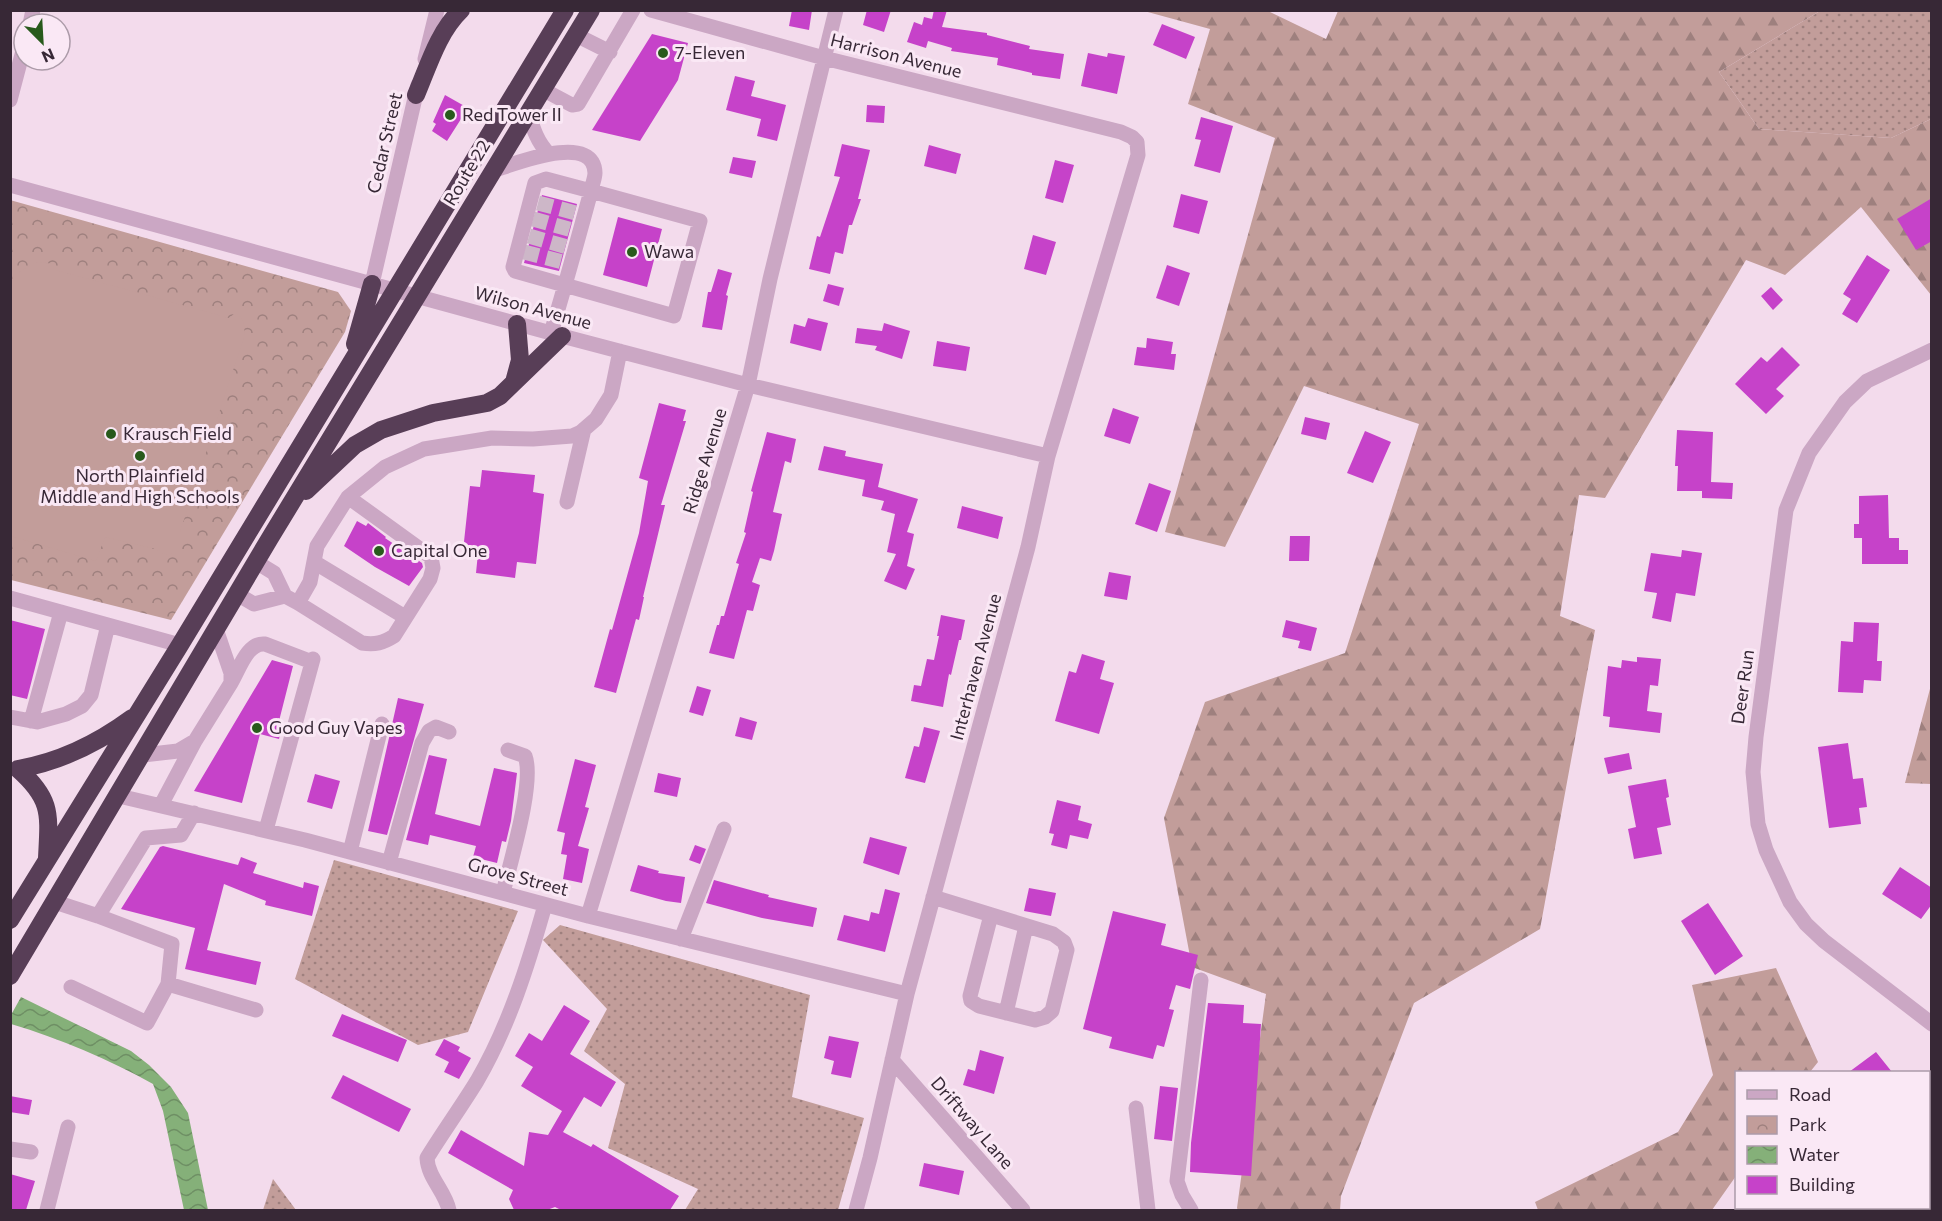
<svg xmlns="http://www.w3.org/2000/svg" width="1942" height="1221" font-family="Commissioner,sans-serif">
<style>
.grass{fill:url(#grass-dots)}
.forest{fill:url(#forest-firs)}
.park{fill:url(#park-crowns)}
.pitch{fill:#c29d9a}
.water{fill:url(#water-waves)}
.building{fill:#c642c9}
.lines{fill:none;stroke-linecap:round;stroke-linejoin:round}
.minor-tunnel{stroke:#cdb7c8;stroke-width:15;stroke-dasharray:15 8;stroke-linecap:butt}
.minor{stroke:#cba7c4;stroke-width:15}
.highway{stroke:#583e57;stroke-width:18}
.poi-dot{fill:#285a1c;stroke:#fae8f5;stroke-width:2}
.labels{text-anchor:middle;stroke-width:6;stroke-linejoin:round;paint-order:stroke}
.poi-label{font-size:18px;fill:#372836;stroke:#fae8f5;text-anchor:start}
.street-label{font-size:18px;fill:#372836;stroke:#fae8f5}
</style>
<defs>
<pattern id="grass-dots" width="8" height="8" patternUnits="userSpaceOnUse" patternTransform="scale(1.5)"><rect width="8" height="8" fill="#c29d9a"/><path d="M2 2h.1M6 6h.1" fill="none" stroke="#9e807e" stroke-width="1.8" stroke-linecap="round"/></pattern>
<pattern id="forest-firs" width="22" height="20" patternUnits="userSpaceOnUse" patternTransform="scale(1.5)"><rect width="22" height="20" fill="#c29d9a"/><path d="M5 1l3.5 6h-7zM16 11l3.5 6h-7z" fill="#9e807e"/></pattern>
<pattern id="park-crowns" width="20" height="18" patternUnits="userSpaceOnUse" patternTransform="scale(1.5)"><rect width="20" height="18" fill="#c29d9a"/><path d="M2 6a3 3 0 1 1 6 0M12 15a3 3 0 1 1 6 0" fill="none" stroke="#9e807e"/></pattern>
<pattern id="water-waves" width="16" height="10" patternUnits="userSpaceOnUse" patternTransform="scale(1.5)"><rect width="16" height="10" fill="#85b079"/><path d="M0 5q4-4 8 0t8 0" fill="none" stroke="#6e8f64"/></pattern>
</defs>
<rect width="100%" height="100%" fill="#f3dbec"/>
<path class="grass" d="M 1820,11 L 1931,11 L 1931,119 L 1891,138 L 1759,129 L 1719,72 Z
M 334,860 L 518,911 L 468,1032 L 418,1045 L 295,979 Z
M 560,925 L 810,995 L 792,1097 L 864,1118 L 838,1210 L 685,1210 L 698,1189 L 608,1148 L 625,1084 L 584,1051 L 607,1009 L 543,940 Z
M 273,1179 L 296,1210 L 263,1210 Z"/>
<path class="forest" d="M 1144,11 L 1268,11 L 1326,39 L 1338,11 L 1820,11 L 1719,72 L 1759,129 L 1891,138 L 1931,119 L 1931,295 L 1861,207 L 1785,275 L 1746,260 L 1605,498 L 1579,495 L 1560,616 L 1595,630 L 1540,929 L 1414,1003 L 1341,1196 L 1340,1210 L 1238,1210 L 1237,1208 L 1266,994 L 1192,967 L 1164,818 L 1205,702 L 1345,653 L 1419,424 L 1304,386 L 1225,547 L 1165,532 L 1275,138 L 1188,104 L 1210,29 Z
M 1931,685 L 1931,784 L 1905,783 Z
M 1776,968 L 1818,1062 L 1810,1072 L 1736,1072 L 1736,1176 L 1712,1210 L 1538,1210 L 1535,1202 L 1678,1132 L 1713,1075 L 1692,985 Z"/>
<path class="park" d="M 10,200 L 338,292 L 351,311 L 345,332 L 171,620 L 11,580 Z"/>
<path class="pitch" d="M 36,262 L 56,264 L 56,270 L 229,318 L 235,313 C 245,318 245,326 244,337 L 180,532 L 182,534 L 182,546 L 176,553 L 166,555 L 156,549 L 105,537 L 96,561 L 11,536 L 11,287 L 13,276 Z"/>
<path class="water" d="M 21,997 L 131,1051 L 149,1065 L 171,1087 L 188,1113 L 208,1210 L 184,1210 L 163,1111 L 153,1084 C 108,1059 61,1039 11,1024 L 11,1015 Z"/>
<path class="building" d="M 792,10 L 812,10 L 809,30 L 789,26 Z
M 867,10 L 891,10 L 884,32 L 863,25 Z
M 934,10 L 947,10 L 942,27 L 987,33 L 987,35 L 1030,46 L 1029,49 L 1064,54 L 1060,79 L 1032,75 L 1032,73 L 997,65 L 998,58 L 951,51 L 952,48 L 928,41 L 926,48 L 907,42 L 914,22 L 922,25 L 924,17 L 932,19 Z
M 1162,24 L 1195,37 L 1186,59 L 1153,45 Z
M 652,34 L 688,43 L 678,80 L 640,141 L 592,130 Z
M 1088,53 L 1107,57 L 1108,53 L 1125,56 L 1117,94 L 1081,86 Z
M 735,76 L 755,81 L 751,96 L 786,105 L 777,141 L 757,136 L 761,119 L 726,110 Z
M 445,95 L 468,108 L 447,141 L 432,131 L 436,124 L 433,122 Z
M 867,105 L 885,106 L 884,123 L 866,122 Z
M 1201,117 L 1233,126 L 1220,173 L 1194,166 L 1201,140 L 1195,139 Z
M 842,144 L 870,150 L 858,199 L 861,199 L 852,225 L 849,225 L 843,254 L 835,252 L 830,274 L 809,269 L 817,236 L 820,237 L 840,177 L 834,176 Z
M 929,145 L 961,154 L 956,174 L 924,166 Z
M 733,157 L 756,161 L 752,178 L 729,173 Z
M 1055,160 L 1074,165 L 1063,203 L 1045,198 Z
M 1181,194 L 1208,201 L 1199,234 L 1173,227 Z
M 542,195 L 577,204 L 559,271 L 524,263 Z
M 1932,198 L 1932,241 L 1916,250 L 1897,219 Z
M 618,217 L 662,229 L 647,287 L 603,275 Z
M 1033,235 L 1056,242 L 1046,275 L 1024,269 Z
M 1867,255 L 1890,270 L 1857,323 L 1842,314 L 1851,299 L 1843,294 Z
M 1167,265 L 1190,273 L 1179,306 L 1156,298 Z
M 718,269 L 732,273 L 726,295 L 728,296 L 722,330 L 702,327 L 708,292 L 711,292 Z
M 828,284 L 844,288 L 839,306 L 823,301 Z
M 1771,287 L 1783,300 L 1773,310 L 1761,296 Z
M 808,318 L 828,323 L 821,351 L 790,343 L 794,324 L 805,327 Z
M 884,323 L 910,331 L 902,359 L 875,350 L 877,346 L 855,343 L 857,328 L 882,331 Z
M 1147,338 L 1173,342 L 1171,354 L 1176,354 L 1174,370 L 1134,365 L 1137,347 L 1146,348 Z
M 937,341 L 970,347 L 966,371 L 933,366 Z
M 1782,347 L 1800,365 L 1776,389 L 1784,396 L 1766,414 L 1735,384 L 1761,357 L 1767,362 Z
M 659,403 L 686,410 L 683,421 L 686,421 L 661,505 L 665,505 L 643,597 L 644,597 L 639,620 L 636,619 L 616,693 L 594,687 L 610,629 L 612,630 L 639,533 L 648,481 L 639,478 Z
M 1113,408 L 1139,417 L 1130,444 L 1104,436 Z
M 1305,417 L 1330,423 L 1326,440 L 1301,434 Z
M 1677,430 L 1713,432 L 1711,482 L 1733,483 L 1732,499 L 1702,498 L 1702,491 L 1677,491 L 1678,466 L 1675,466 Z
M 1365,431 L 1391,442 L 1373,483 L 1347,473 Z
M 767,432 L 796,439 L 791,463 L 785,461 L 773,512 L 782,514 L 774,551 L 771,561 L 760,558 L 752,582 L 760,585 L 753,611 L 747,610 L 734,659 L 709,653 L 717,625 L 719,625 L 721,616 L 724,616 L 739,564 L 736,563 L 746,533 L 744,532 L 753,492 L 751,491 Z
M 824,446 L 846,451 L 845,456 L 883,464 L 878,487 L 918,499 L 907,532 L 914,534 L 907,566 L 915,569 L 906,590 L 884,581 L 896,554 L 887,552 L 895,514 L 881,510 L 884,501 L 862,496 L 865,480 L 818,470 Z
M 482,470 L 535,475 L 533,492 L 544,494 L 536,564 L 517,562 L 515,578 L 476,573 L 478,553 L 463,551 L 470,486 L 480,487 Z
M 1149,483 L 1171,491 L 1157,532 L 1135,524 Z
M 1888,495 L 1889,538 L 1899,538 L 1899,550 L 1908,550 L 1908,564 L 1862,564 L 1862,538 L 1854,538 L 1854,524 L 1859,524 L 1859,496 Z
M 962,506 L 1003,517 L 998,539 L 957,528 Z
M 357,521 L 366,526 L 368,523 L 386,537 L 385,538 L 422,563 L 423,567 L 409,586 L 375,567 L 344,546 Z
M 1290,536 L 1310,536 L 1309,561 L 1289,561 Z
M 1682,550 L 1702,553 L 1695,596 L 1676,593 L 1671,622 L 1652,618 L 1657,593 L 1644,591 L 1651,553 L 1681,557 Z
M 1109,572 L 1131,576 L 1127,600 L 1104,596 Z
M 941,615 L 965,620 L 961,640 L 959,640 L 951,675 L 949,674 L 943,707 L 911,701 L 914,685 L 921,686 L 927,659 L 934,660 L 939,636 L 937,636 Z
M 10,620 L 45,629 L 27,699 L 10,695 Z
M 1286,620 L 1317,628 L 1311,651 L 1298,648 L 1300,641 L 1282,637 Z
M 1854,622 L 1879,623 L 1877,661 L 1882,661 L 1881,681 L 1864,680 L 1863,693 L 1838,692 L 1841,641 L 1853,642 Z
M 1082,654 L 1105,661 L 1100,679 L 1114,683 L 1099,734 L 1055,721 L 1069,671 L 1076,673 Z
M 1637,657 L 1661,659 L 1658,686 L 1650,685 L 1647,711 L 1662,713 L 1660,733 L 1609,727 L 1610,717 L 1603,716 L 1608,666 L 1621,668 L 1622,660 L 1637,662 Z
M 272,660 L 293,666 L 279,721 L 283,722 L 279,739 L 260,734 L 242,803 L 194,791 Z
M 697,686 L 711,690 L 703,716 L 689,712 Z
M 398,698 L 424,704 L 387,835 L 368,831 Z
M 740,717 L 757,722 L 752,740 L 735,736 Z
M 924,727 L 940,731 L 925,783 L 905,778 L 914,746 L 919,747 Z
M 1848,743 L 1853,779 L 1863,778 L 1867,807 L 1859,808 L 1861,824 L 1829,828 L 1818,747 Z
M 1629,753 L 1632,769 L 1608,774 L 1604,758 Z
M 429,755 L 447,759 L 435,814 L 480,826 L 494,768 L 517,773 L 511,821 L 506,842 L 502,841 L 497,863 L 473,857 L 476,846 L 430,835 L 428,845 L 406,840 Z
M 575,759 L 596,765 L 585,807 L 589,808 L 578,846 L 589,849 L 582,883 L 563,879 L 567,855 L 561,854 L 565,833 L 557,831 Z
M 658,773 L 681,778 L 677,797 L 654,792 Z
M 315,774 L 340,781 L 332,809 L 307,802 Z
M 1666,779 L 1669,797 L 1666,798 L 1671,825 L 1657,828 L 1662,854 L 1634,859 L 1628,829 L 1636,827 L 1628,786 Z
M 1057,800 L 1081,806 L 1078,820 L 1092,824 L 1088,839 L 1070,835 L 1067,849 L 1051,845 L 1054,834 L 1049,833 Z
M 870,837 L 907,847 L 899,875 L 863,863 Z
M 695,845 L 706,849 L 700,864 L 689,860 Z
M 163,846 L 238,865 L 241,857 L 257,863 L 253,873 L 303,888 L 304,882 L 319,886 L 312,916 L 265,905 L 266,901 L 224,884 L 207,950 L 261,962 L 256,985 L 185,969 L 195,928 L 121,909 L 160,847 Z
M 638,865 L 659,871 L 658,873 L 685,877 L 681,903 L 666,901 L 630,891 Z
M 1900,867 L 1932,888 L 1932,904 L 1921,919 L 1882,894 Z
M 714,880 L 769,895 L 768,897 L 817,908 L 813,927 L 762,918 L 706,903 Z
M 1029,888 L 1056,893 L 1051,916 L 1024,911 Z
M 885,889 L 900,893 L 885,952 L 837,940 L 844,915 L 869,921 L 871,912 L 879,914 Z
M 1708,903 L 1743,956 L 1715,975 L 1681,921 Z
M 1113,911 L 1166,924 L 1161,945 L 1198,955 L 1190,989 L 1176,985 L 1169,1009 L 1174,1010 L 1164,1047 L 1157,1045 L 1153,1059 L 1109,1048 L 1112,1037 L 1083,1029 Z
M 1208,1003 L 1244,1005 L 1243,1023 L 1261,1024 L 1251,1176 L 1190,1172 L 1191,1143 Z
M 564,1005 L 590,1021 L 570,1054 L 616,1082 L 601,1107 L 584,1097 L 563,1132 L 591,1147 L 593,1144 L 679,1196 L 670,1210 L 561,1210 L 555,1207 L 547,1210 L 514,1210 L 509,1199 L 513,1190 L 448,1153 L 461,1130 L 524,1166 L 529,1132 L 548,1135 L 562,1111 L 521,1086 L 533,1067 L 515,1056 L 529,1033 L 542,1041 Z
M 342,1014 L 407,1040 L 398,1062 L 332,1036 Z
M 829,1036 L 859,1042 L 851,1078 L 831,1074 L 834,1061 L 824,1058 Z
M 444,1039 L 460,1047 L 458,1051 L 471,1058 L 459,1079 L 444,1072 L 449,1062 L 435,1055 Z
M 980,1050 L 1004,1057 L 994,1094 L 963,1085 L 968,1069 L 975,1071 Z
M 1876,1052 L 1892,1072 L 1849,1072 Z
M 343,1075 L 411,1109 L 399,1132 L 331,1098 Z
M 1160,1086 L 1178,1088 L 1172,1141 L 1154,1139 Z
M 10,1096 L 32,1100 L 29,1115 L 10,1112 Z
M 924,1163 L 964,1171 L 959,1195 L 919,1186 Z
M 10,1174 L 35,1181 L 26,1210 L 10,1210 Z"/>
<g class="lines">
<path class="minor-tunnel" d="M 538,203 L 576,213
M 533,219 L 572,230
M 529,236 L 567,247
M 524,252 L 563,262"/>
<path class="minor" d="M 651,10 L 824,58 L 1121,132 L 1132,137 L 1137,142 L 1138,155 L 1048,456 L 1028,547 L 907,994 L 870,1158 L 856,1210
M 30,24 L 33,10
M 576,35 L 610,52
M 425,59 L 437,10
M 542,89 L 572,105 L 578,104 L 633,10
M 10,100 L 24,47
M 528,112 C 533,128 537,142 549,154
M 492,171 C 512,165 594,131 595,173 C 595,178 592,185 591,191 L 546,179 L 535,183 L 513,267 L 515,271 L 674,316 L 700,221 L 591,191 C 578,239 565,286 551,333
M 10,185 L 562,336 L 748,385 L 1048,456
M 372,284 L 418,85
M 1932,350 L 1867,381 L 1845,402 L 1809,453 L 1786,510 L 1756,737 L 1753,772 L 1758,824 L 1766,850 L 1790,902 L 1806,924 L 1824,941 L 1932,1024
M 567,502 L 584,429
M 256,562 L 274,573 L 285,596
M 314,562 L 405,617
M 237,594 L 254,604 L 285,596 L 298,603 L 362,643 C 375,645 383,643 394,636 L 430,579 L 433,568 L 431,557 L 348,497 L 385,467 L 424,449 L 492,438 L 533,439 L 572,436 L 581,432 L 596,419 L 611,395 L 620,351
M 10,598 L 180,645
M 298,603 L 310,582 L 317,546 L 348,497
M 231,683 C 239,670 247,642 265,644 L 312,662
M 10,717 L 37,722 L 66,714 L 82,706 L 91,695 L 108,625
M 31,721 L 61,612
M 143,755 L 178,751 L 195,741 L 231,683 L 231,673 L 216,629
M 119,796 L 305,840 L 588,916 L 907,994
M 161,805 L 195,741
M 266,830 L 313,659
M 350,852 L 382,724
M 389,863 L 422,743 L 429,731 L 436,727 L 449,732
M 503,893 C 510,863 535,782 525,756 L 508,750
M 933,897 L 1053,934 L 1064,942 L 1067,950 L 1052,1011 L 1045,1017 L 1035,1020 L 979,1006 L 971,1001 L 970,996 L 991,915
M 55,902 L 98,916 L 146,838 L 181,835 L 194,813
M 98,916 L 172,944 L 168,984 L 256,1010
M 588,916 L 748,385 L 770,279 L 836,10
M 681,939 L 724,829
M 71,987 L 147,1023 L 168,984
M 1006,1013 L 1026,926
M 892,1060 L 1023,1210
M 1136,1108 L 1148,1210
M 10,1149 L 31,1152
M 47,1210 L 68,1127
M 449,1210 C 445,1191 428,1178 427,1158 C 443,1132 461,1107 477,1081 C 509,1026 528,965 545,905
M 1191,1210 L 1182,1195 L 1177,1181 L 1201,980"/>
<path class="highway" d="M 416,95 C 428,67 438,32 461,10
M 355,344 L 372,284
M 514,382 L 520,360 L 517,324
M 306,491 L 355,445 L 381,430 L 433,413 L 487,403 L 500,396 L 562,336
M 18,769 C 59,762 98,743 132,718
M 18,769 C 53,800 49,815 47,858
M 10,920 L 180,645 L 565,10
M 10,976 L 270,538 L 591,10"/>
</g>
<g class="poi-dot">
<circle cx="663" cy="53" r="6"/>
<circle cx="450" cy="115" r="6"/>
<circle cx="632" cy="252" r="6"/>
<circle cx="111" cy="434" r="6"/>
<circle cx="140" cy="456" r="6"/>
<circle cx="379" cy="551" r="6"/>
<circle cx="257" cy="728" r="6"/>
</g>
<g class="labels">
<g class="poi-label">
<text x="675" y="59">7-Eleven</text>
<text x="462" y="121">Red Tower II</text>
<text x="644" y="258">Wawa</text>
<text x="123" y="440">Krausch Field</text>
<text x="140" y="482" text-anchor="middle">North Plainfield<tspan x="140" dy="21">Middle and High Schools</tspan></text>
<text x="391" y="557">Capital One</text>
<text x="269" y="734">Good Guy Vapes</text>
</g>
<g class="street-label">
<text transform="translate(896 56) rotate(14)" y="6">Harrison Avenue</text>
<text transform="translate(385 143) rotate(-77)" y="6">Cedar Street</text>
<text transform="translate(467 173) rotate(-59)" y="6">Route 22</text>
<text transform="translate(533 308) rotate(15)" y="6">Wilson Avenue</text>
<text transform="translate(705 461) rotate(-73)" y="6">Ridge Avenue</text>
<text transform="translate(976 667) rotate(-75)" y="6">Interhaven Avenue</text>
<text transform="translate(1743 687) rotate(-82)" y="6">Deer Run</text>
<text transform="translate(518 877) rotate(15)" y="6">Grove Street</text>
<text transform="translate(972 1123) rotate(49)" y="6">Driftway Lane</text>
</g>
</g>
<rect width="1942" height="1221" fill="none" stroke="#372836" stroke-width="24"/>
<rect x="1735" y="1071" width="195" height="138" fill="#fae8f5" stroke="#ac9ba9" stroke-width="1.5"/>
<rect x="1747" y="1090" width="30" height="9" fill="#cba7c4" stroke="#ac9ba9" stroke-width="1.5"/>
<text x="1789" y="1101" font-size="18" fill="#372836">Road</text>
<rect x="1747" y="1116" width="30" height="18" fill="url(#park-crowns)" stroke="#ac9ba9" stroke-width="1.5"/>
<text x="1789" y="1131" font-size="18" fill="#372836">Park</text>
<rect x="1747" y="1146" width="30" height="18" fill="url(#water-waves)" stroke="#ac9ba9" stroke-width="1.5"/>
<text x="1789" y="1161" font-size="18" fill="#372836">Water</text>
<rect x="1747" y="1176" width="30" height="18" fill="#c642c9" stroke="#ac9ba9" stroke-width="1.5"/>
<text x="1789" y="1191" font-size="18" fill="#372836">Building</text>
<g transform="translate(42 42) rotate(156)"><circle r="28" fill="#fae8f5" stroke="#ac9ba9" stroke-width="1.5"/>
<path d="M0-4.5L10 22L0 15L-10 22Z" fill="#285a1c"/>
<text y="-9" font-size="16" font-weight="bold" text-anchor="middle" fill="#372836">N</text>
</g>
</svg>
